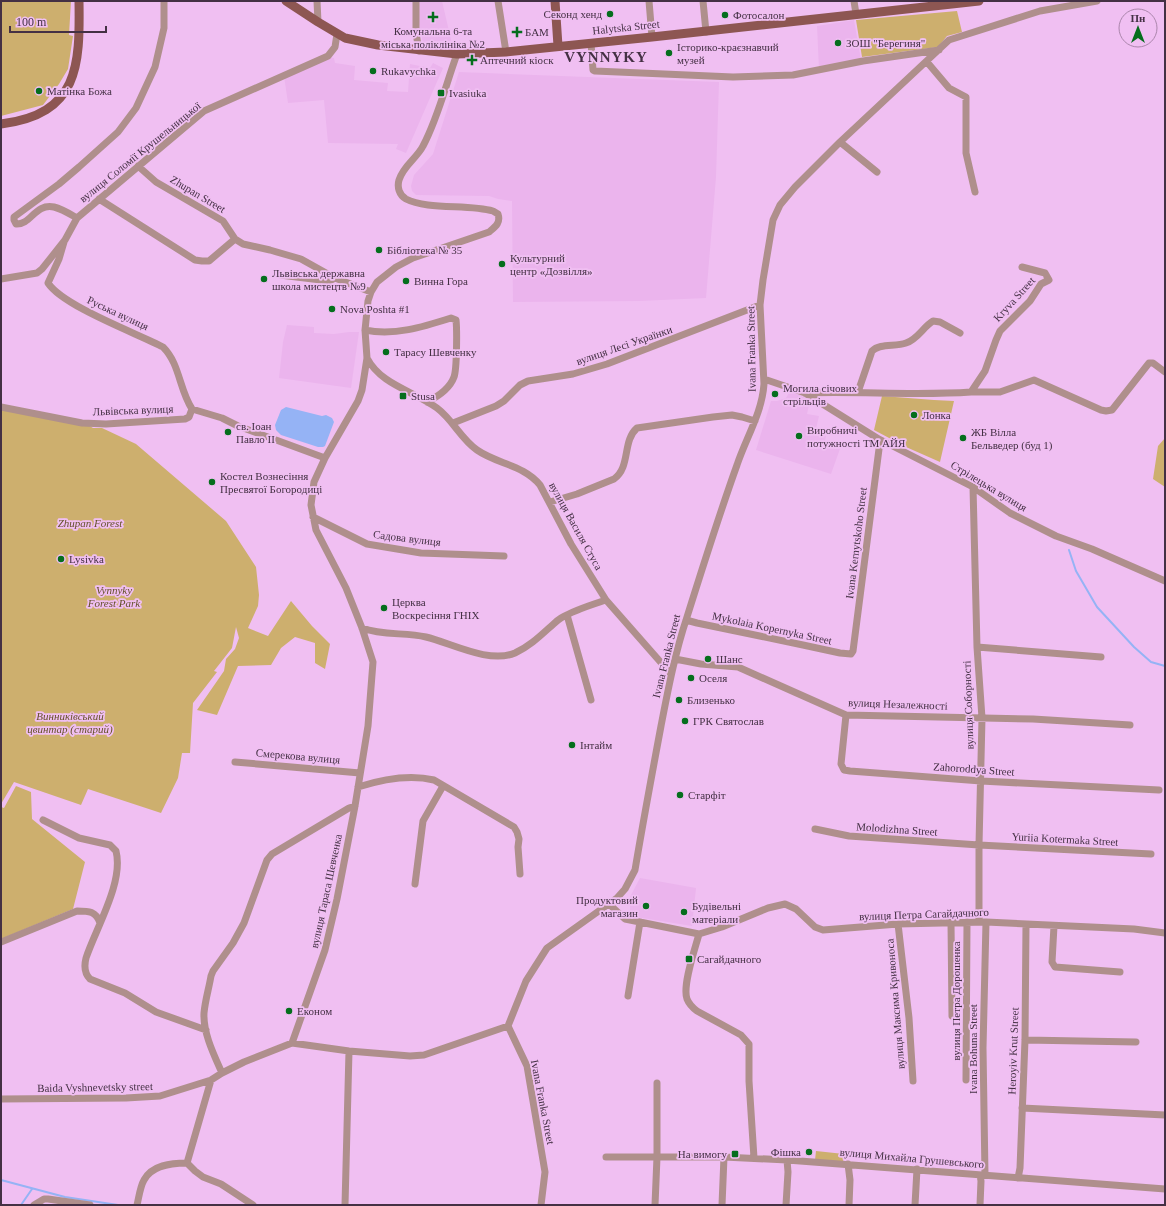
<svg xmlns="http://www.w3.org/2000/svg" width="1166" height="1206" font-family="'Times New Roman',serif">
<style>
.built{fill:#ebb4ed}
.green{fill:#cdaf6e}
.water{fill:#95b3f5}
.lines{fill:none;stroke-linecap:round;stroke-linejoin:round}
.stream{stroke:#95b3f5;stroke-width:2}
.minor{stroke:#af8f8c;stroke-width:7}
.major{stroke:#8d5652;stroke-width:9}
.poi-dot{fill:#056e1d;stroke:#f0bff2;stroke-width:1.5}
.labels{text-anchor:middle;stroke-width:3.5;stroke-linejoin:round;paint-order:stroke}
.poi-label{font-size:11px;fill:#443044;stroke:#f0bff2;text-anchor:start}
.street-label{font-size:11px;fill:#443044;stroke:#f0bff2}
.park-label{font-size:11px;font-style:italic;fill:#645129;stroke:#f0bff2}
.district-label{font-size:15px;font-weight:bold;letter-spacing:1px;fill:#443044;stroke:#f0bff2}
</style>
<rect width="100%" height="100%" fill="#f0bff2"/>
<path class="built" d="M 418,1 L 442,1 L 452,44 L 423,43 L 419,23 Z
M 854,20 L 861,60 L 819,69 L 817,26 Z
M 329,57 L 334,58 L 335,63 L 355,66 L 354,80 L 388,83 L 387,91 L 408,92 L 410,64 L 430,68 L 433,63 L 443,68 L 406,153 L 396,149 L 398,144 L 328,143 L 324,100 L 288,103 L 284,76 Z
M 459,72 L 719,82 L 716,177 L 706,298 L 639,301 L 513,302 L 512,201 L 498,199 L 489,196 L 416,195 L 412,191 L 411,186 L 414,175 L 433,154 Z
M 287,325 L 314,327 L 314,333 L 334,334 L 349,332 L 359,332 L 351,388 L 279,378 L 283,342 Z
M 790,391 L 810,400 L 807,414 L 819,416 L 815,433 L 826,436 L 825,441 L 841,446 L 831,474 L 756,450 L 771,401 L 777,401 L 786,398 Z
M 640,878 L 696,888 L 692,926 L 630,916 L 630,897 Z"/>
<path class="green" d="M 1,1 L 71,1 L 69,35 L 73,36 L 68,69 L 59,84 L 43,105 L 1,116 Z
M 957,11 L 962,32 L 947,36 L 938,47 L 862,57 L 856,20 Z
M 882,396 L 934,400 L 954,401 L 940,462 L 906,447 L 874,430 Z
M 1,409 L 88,425 L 93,428 L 102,428 L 136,444 L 226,521 L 256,567 L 259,595 L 258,606 L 248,628 L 268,636 L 291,601 L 312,626 L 330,644 L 325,669 L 315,663 L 315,643 L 295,637 L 281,648 L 271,665 L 238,666 L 217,715 L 197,710 L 224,671 L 226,659 L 235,649 L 239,638 L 236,627 L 232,648 L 214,671 L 217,672 L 193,703 L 190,753 L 182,753 L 178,778 L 161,813 L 88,789 L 81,805 L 14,782 L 1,804 Z
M 1165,438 L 1165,487 L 1153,479 L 1158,446 Z
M 16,786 L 31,792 L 32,819 L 85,862 L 73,909 L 1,939 L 1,807 L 4,808 Z
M 816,1151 L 844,1154 L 843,1162 L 815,1160 Z"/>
<path class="water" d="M 286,407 L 322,416 L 326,415 L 332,418 L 334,422 L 325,446 L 323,447 L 318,447 L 281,435 L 276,430 L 275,425 L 281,410 Z"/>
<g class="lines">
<path class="stream" d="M 1069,550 L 1076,571 L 1097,607 L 1134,647 L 1151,662 L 1165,666
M 1,1180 L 65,1197 L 118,1205
M 21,1205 L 32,1189"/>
<path class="minor" d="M 317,1 L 318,22
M 416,1 L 416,33 L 419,51
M 498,1 L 506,52
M 649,1 L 652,37
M 703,1 L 706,32
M 854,1 L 856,14
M 591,43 L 593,70 L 595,71 L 733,77 L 793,75 L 863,61 L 939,50
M 927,62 L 949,88 L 966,97 L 966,153 L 975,192
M 840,142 L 877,172
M 138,166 L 156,182 L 223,221 L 235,239 L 243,244 L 270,250 L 301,259 L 335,278 L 371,292
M 99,199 L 195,260 L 202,261 L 209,261 L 235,239
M 77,218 C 70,214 62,209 54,207 C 35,203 31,225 16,224 L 14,220 L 14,217 L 59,184 L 79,167 L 118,132 L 136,108 L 155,67 L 164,28 L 164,1
M 64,242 L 59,259 L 48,283 C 63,306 136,333 163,347 C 180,364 179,389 192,409
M 280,275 L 329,281 L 335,278
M 1,279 L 37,273 L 42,269 L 65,240 L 77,218 L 204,111 L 328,56 L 335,47 L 337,34
M 365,330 C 394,336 423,327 451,318 L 456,320 C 457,329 457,369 454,377 C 450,388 437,397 427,402
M 367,358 C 381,385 414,391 437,408 C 453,420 461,439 477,450 C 497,464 524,465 540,485 L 571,544 L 606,600 L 671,674
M 764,379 L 805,393 L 877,438 L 973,487 L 1010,513 L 1056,536 L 1092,549 L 1165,581
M 858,392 L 872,351 C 880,343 895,347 906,343 C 918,339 923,327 933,321 L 940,322 L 960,333
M 971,392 L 1000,392 L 1034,380 L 1101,410 L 1106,411 L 1112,410 L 1149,363 L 1153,363 L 1165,372
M 805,393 C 860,391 916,396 971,392 L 985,371 L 996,340 L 1000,331 L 1030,301 L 1041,284 L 1049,280 L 1045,273 L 1022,267
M 1,407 L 82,423 L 106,424 L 185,419 L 189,417 L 192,409 L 222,418 L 238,426 L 325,458
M 453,423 L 496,406 L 504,401 L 520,385 L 528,381 L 573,374 L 607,364 L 760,305
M 973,487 L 977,647 L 982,718 L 979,845 L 979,922
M 550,502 L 577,494 L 614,479 C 631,467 622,441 637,428 L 713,417 L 732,415 L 742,417 L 755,421
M 313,517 L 367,544 L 421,553 L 504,556
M 567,615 L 591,700
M 686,620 L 697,623 L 803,645 L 840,653 L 851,654 L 853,651 L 879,449 L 877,438
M 362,628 C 383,636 405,632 426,637 C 451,643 489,664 515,653 C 528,647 538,638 549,628 C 553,625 556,621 561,618 C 574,610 591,605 606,600
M 977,647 L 1101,657
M 675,659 L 701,664 L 738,667 L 846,715 L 1033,719 L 1130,725
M 846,715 L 841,764 L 844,770 L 850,771 L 981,781 L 1159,790
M 235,762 L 360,773
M 358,787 C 383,779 409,774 434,780 L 514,827 L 517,832 L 519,839 L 518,847 L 520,874
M 43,820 L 79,838 L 110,845 L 116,851 C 124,882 96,928 86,958 C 84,966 84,973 90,979 L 125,993 L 156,1012 L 206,1030
M 815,829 L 849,836 L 979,845 L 1151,854
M 415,884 L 423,821 L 443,786
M 609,904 L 625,919 L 699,934 L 722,927 L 768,908 L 785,904 L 796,909 L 815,927 L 823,930 L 898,924 L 986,922 L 1134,929 L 1165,933
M 951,922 L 952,1016
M 898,924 L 909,1018 L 913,1081
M 1054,926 L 1052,962 L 1055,967 L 1120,972
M 699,934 C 695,949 682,986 687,999 C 689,1004 693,1008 697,1011 L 741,1035 L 749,1044 L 749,1081 L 754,1158
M 1,942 L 77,911 C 89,911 96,911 100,923
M 628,996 L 640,922
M 1025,1040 L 1136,1042
M 292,1043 L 325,950 L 337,899 L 355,806 L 368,726 L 373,662 L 362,628 L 346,588 L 316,530 L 311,505 L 314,482 L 325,458 L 358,401 L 362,390 L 367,358 L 365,330 L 368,301 L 371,292 L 377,282 L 396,267 L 413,258 L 489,232 C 495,227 501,223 498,214 L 493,211 C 469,204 427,210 406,199 C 399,195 397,187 399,180 C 403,166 417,158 423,146 C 438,118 446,84 457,54
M 222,1073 C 214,1055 203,1033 204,1013 C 205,1001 209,988 211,976 L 213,971 L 233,943 L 244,923 L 267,860 L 272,854 L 349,808 L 355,806
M 966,1080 L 967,922
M 1,1099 L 126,1098 L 160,1096 L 211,1080 L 222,1073 L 244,1062 L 292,1043 L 349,1051 L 410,1056 L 424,1055 L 508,1026
M 1022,1108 L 1165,1115
M 606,1157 L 724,1157 L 787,1160 L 1165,1189
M 187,1163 L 195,1171 L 203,1177 L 221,1184 L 253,1205
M 848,1164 L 850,1180 L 849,1205
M 980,1175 L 981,1181 L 980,1205
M 985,1175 L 983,1048 L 986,922
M 1018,1178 L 1020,1168 L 1025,1040 L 1026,924
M 34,1205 L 44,1199 L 48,1199 L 90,1205
M 137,1205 C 139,1197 140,1187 144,1180 C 152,1165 171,1163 187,1163 L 211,1080
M 345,1205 L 349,1051
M 541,1205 L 545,1172 L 527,1066 L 508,1026 L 526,981 L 547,948 L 617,898 L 625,889 L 635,870 C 643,822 652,774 661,726 C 668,690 675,653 687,617 C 703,566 719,515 737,465 C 746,438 762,413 764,384 L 760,305 L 763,280 L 773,220 L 780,205 L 795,187 L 840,142 L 949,40 L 1040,11 L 1097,1
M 655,1205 L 657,1157 L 657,1083
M 722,1205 L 724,1157
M 786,1205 L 788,1172 L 787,1160
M 915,1205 L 917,1169"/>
<path class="major" d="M 286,1 L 318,22 L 345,38 L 378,45 L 457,54 L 506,52 L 652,37 L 979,1
M 555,1 L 558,46
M 1,124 C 79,114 80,66 79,1"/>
</g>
<g class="poi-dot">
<circle cx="610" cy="14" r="4"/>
<circle cx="725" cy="15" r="4"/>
<path d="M431 11h4v4h4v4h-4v4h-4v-4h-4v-4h4z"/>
<path d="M515 26h4v4h4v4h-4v4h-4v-4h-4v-4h4z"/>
<circle cx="838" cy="43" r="4"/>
<circle cx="669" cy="53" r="4"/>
<path d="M470 54h4v4h4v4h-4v4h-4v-4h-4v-4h4z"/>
<circle cx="373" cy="71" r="4"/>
<circle cx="39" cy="91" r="4"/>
<rect x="437" y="89" width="8" height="8" rx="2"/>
<circle cx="379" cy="250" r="4"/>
<circle cx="502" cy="264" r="4"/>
<circle cx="264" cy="279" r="4"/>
<circle cx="406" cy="281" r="4"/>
<circle cx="332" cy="309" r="4"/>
<circle cx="386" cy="352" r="4"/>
<circle cx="775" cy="394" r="4"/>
<rect x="399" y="392" width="8" height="8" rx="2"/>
<circle cx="914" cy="415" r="4"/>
<circle cx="228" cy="432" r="4"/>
<circle cx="799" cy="436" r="4"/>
<circle cx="963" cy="438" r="4"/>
<circle cx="212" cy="482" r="4"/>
<circle cx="61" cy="559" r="4"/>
<circle cx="384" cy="608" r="4"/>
<circle cx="708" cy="659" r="4"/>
<circle cx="691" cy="678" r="4"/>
<circle cx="679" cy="700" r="4"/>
<circle cx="685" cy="721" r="4"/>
<circle cx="572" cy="745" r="4"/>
<circle cx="680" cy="795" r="4"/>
<circle cx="646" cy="906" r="4"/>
<circle cx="684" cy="912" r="4"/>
<rect x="685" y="955" width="8" height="8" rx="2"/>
<circle cx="289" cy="1011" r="4"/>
<circle cx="809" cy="1152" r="4"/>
<rect x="731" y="1150" width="8" height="8" rx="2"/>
</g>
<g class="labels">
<g class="poi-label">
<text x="602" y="18" text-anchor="end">Секонд хенд</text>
<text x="733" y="19">Фотосалон</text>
<text x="433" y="35" text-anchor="middle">Комунальна 6-та<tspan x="433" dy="13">міська поліклініка №2</tspan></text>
<text x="525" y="36">БАМ</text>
<text x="846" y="47">ЗОШ "Берегиня"</text>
<text x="677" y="51">Історико-краєзнавчий<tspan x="677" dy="13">музей</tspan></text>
<text x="480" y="64">Аптечний кіоск</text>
<text x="381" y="75">Rukavychka</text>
<text x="47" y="95">Матінка Божа</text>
<text x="449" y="97">Ivasiuka</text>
<text x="387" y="254">Бібліотека № 35</text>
<text x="510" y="262">Культурний<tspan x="510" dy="13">центр «Дозвілля»</tspan></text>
<text x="272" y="277">Львівська державна<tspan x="272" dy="13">школа мистецтв №9</tspan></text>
<text x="414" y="285">Винна Гора</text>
<text x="340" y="313">Nova Poshta #1</text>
<text x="394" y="356">Тарасу Шевченку</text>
<text x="783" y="392">Могила січових<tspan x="783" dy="13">стрільців</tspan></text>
<text x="411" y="400">Stusa</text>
<text x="922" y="419">Лонка</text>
<text x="236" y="430">св. Іоан<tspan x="236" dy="13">Павло ІІ</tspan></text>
<text x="807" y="434">Виробничі<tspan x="807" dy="13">потужності ТМ АЙЯ</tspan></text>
<text x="971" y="436">ЖБ Вілла<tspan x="971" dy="13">Бельведер (буд 1)</tspan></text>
<text x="220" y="480">Костел Вознесіння<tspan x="220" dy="13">Пресвятої Богородиці</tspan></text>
<text x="69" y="563">Lysivka</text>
<text x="392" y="606">Церква<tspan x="392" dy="13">Воскресіння ГНІХ</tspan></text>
<text x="716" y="663">Шанс</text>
<text x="699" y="682">Оселя</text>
<text x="687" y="704">Близенько</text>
<text x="693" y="725">ГРК Святослав</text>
<text x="580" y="749">Інтайм</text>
<text x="688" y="799">Старфіт</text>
<text x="638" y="904" text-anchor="end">Продуктовий<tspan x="638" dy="13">магазин</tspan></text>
<text x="692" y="910">Будівельні<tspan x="692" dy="13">матеріали</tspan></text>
<text x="697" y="963">Сагайдачного</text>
<text x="297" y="1015">Економ</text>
<text x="801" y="1156" text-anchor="end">Фішка</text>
<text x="727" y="1158" text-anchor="end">На вимогу</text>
</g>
<g class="street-label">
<text transform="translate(626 27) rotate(-6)" y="4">Halytska Street</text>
<text transform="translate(140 152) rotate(-39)" y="4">вулиця Соломії Крушельницької</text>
<text transform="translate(198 194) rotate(31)" y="4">Zhupan Street</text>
<text transform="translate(1014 299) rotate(-48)" y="4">Kryva Street</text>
<text transform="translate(118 313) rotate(25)" y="4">Руська вулиця</text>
<text transform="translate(624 345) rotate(-19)" y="4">вулиця Лесі Українки</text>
<text transform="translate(751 349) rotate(-91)" y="4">Ivana Franka Street</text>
<text transform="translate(133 410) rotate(-2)" y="4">Львівська вулиця</text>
<text transform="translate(989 486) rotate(31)" y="4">Стрілецька вулиця</text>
<text transform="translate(576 526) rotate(61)" y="4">вулиця Василя Стуса</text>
<text transform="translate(407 538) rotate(7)" y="4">Садова вулиця</text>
<text transform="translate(856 543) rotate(-83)" y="4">Ivana Kernytskoho Street</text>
<text transform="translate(772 628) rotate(12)" y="4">Mykolaia Kopernyka Street</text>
<text transform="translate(666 656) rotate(-76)" y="4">Ivana Franka Street</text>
<text transform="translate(898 704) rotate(2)" y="4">вулиця Незалежності</text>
<text transform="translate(968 705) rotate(-92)" y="4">вулиця Соборності</text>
<text transform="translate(298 756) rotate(5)" y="4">Смерекова вулиця</text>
<text transform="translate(974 769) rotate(4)" y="4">Zahoroddya Street</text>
<text transform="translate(897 829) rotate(4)" y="4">Molodizhna Street</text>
<text transform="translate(1065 839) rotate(3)" y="4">Yuriia Kotermaka Street</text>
<text transform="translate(326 891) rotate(-78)" y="4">вулиця Тараса Шевченка</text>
<text transform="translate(924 914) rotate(-2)" y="4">вулиця Петра Сагайдачного</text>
<text transform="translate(956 1001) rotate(-90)" y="4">вулиця Петра Дорошенка</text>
<text transform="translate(895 1004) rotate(-95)" y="4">вулиця Максима Кривоноса</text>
<text transform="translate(973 1049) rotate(-90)" y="4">Ivana Bohuna Street</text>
<text transform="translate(1013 1051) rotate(-88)" y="4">Heroyiv Krut Street</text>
<text transform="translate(95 1087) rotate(-1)" y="4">Baida Vyshnevetsky street</text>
<text transform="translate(543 1102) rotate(79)" y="4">Ivana Franka Street</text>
<text transform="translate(912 1158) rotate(5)" y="4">вулиця Михайла Грушевського</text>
</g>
<g class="park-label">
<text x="90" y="527">Zhupan Forest</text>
<text x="114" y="594">Vynnyky<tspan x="114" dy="13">Forest Park</tspan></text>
<text x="70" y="720">Винниківський<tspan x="70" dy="13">цвинтар (старий)</tspan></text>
</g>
<g class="district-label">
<text x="606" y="62">VYNNYKY</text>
</g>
</g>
<rect width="1166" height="1206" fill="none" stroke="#443044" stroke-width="4"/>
<g transform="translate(1138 28)"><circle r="19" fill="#f0bff2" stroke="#ab86ac"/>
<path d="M0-3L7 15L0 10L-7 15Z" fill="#056e1d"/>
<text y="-6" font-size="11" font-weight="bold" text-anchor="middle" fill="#443044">Пн</text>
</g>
<path d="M10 26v6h96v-6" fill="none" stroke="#443044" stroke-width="2"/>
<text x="16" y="26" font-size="12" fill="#443044" stroke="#f0bff2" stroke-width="3" paint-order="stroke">100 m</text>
</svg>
